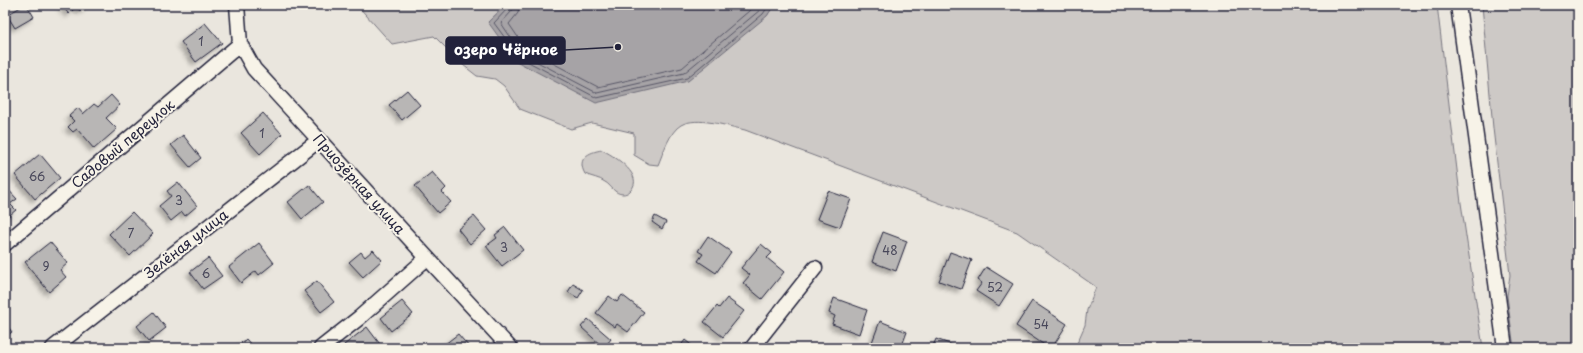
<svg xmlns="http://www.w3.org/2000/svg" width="1583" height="353" font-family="'Playpen Sans',sans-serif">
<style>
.green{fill:#cdc9c6;stroke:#787680}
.water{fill:#a6a3a6;stroke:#716f7b}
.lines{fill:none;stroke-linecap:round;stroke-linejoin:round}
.shore{stroke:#575666;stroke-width:1}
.building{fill:#b8b6b5;stroke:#22223b;filter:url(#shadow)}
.minor-casing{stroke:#22223b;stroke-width:17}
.minor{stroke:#f7f3e8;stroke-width:14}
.labels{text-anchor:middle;stroke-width:4;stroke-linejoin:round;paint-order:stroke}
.number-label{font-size:12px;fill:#48475a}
.street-label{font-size:14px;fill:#22223b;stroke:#f7f3e8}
.leader{fill:none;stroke:#22223b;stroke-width:1.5}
.callout-dot{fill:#22223b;stroke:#f7f3e8;stroke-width:1.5}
.callout{fill:#22223b;stroke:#22223b;stroke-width:1.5}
.callout-label{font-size:15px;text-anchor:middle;font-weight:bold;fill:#fff}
</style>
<defs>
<filter id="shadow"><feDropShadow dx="-3.5" dy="3.5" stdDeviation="2" flood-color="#0004"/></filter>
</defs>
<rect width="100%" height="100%" fill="#eae6de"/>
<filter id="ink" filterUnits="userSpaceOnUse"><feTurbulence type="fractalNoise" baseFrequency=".025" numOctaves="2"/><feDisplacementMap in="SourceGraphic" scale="8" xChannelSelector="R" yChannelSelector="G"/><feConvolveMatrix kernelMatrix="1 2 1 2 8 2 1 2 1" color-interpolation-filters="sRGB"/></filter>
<g filter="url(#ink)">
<path class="green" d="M 357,5 L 506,5 L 488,22 L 767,16 L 774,5 L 1437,5 L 1461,203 L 1483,348 L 1075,348 L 1085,325 L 1087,310 L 1096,287 L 1017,232 L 745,130 C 727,126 697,116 681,125 C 670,131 663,153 658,165 L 649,164 L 634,155 L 634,133 L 592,123 L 571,129 L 520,109 L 504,86 L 495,79 L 477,76 L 463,65 L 434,36 L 392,44 Z
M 1482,5 L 1578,5 L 1578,348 L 1514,348 L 1507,296 L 1510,275 L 1493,128 Z
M 602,150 C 613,155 641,173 633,187 C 631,191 627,194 623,194 C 614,194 611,185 605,182 C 600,178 591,177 585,174 C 576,158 589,152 602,150 Z"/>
<path class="water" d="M 506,5 L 774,5 L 767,16 L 688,81 L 596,103 L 516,61 L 488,22 Z"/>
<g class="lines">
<path class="shore" d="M 508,5 L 507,9 L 494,23 L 519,57 L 597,98 L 687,78 L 763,14 L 769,5
M 513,5 L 512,11 L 501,23 L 522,54 L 597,93 L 684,73 L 760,10 L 763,5
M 519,5 L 518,13 L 509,24 L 526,49 L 598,87 L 682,68 L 756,5"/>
</g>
<path class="building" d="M 24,5 L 27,5 L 34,17 L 15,28 L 7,15 Z
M 61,5 L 87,5 L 88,6 L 83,10 L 79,10 L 76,7 L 69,14 Z
M 205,23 L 222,43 L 196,62 L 181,42 Z
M 407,90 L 420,105 L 402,120 L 389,105 Z
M 111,95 L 120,105 L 106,118 L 117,129 L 94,149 L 77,129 L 73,132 L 68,127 L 74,121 L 69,116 L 78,108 L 83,114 L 94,104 L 98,107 Z
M 263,113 L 282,134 L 260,154 L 241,133 Z
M 183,135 L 201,158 L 190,167 L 171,145 Z
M 40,154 L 60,178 L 35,199 L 15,175 Z
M 432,172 L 446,188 L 442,192 L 451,202 L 438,213 L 415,186 Z
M 178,182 L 197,206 L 185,216 L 182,212 L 171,221 L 159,206 L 171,196 L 167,191 Z
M 309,185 L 323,202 L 302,219 L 288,202 Z
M 5,186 L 17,199 L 10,204 L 16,210 L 5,219 Z
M 828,191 L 851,199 L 840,227 L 817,219 Z
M 132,212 L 153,234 L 130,256 L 109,234 Z
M 474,216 L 486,230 L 470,244 L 458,229 Z
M 655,216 L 666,222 L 662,229 L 652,222 Z
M 505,227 L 523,250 L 502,266 L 486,246 L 497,238 L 495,235 Z
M 883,232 L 907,241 L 896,271 L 872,262 Z
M 708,236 L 731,252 L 716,273 L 698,261 L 703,254 L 698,251 Z
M 50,242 L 68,263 L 60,270 L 66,277 L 49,292 L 25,262 Z
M 259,243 L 274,263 L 259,275 L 256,271 L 241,283 L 229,267 Z
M 761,244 L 772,253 L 767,258 L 784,272 L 762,299 L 743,283 L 750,275 L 741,268 Z
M 373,250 L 382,260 L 363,277 L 349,262 L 361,252 L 365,257 Z
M 950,252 L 972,260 L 961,289 L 939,281 Z
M 208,258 L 222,276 L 203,289 L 190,272 Z
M 986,267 L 1013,284 L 999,306 L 976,291 L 982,283 L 978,280 Z
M 317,281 L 334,302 L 321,312 L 304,291 Z
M 573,284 L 583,290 L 578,298 L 568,292 Z
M 622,295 L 644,312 L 628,332 L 617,324 L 615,327 L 596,313 L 609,296 L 617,302 Z
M 727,298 L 744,311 L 723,337 L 704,322 L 717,306 L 719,308 Z
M 834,298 L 867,310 L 859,334 L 832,324 L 835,316 L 829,313 Z
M 402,301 L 413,314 L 391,331 L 381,318 Z
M 1032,301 L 1067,324 L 1052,348 L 1049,348 L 1016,326 Z
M 154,312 L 166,328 L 149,341 L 137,326 Z
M 588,319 L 611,339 L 604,348 L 581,327 Z
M 880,321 L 907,332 L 901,348 L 879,348 L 871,345 Z
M 5,323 L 12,332 L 5,337 Z
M 367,327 L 383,348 L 347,348 L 344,345 Z
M 458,334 L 470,348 L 440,348 Z
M 246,339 L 254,348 L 236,348 Z
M 936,339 L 958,347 L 958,348 L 925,348 L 927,344 L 933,346 Z
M 685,340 L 695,348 L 679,348 Z"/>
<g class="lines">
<defs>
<path id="minor" d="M 237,5 L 240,44 L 254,69 L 510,348
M 1458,5 L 1505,348
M 5,244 L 240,44
M 53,348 L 319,140
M 321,348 L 359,318 L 427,258
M 752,348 L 815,268"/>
</defs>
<use href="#minor" class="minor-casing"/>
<use href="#minor" class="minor"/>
</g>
</g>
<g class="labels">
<g class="number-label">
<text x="201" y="46">1</text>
<text x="262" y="138">1</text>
<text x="37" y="181">66</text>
<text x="179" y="205">3</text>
<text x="131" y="238">7</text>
<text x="504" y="252">3</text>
<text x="890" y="255">48</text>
<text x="46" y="271">9</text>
<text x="206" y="278">6</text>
<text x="995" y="292">52</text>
<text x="1041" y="329">54</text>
</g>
<g class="street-label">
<text transform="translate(123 144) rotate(-40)" y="5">Садовый переулок</text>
<text transform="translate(359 184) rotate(48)" y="5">Приозёрная улица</text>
<text transform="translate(186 244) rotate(-38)" y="5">Зелёная улица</text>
</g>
</g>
<path class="leader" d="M618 47L565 50"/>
<circle class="callout-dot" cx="618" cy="47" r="4"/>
<rect class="callout" x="446" y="37" width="119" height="27" rx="4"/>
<g class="callout-label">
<text x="506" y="55">озеро Чёрное</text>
</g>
<rect width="1583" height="353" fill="none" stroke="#f7f3e8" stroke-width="20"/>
<rect x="10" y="10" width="1563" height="333" fill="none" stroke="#22223b" stroke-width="1.5" filter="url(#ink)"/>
</svg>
